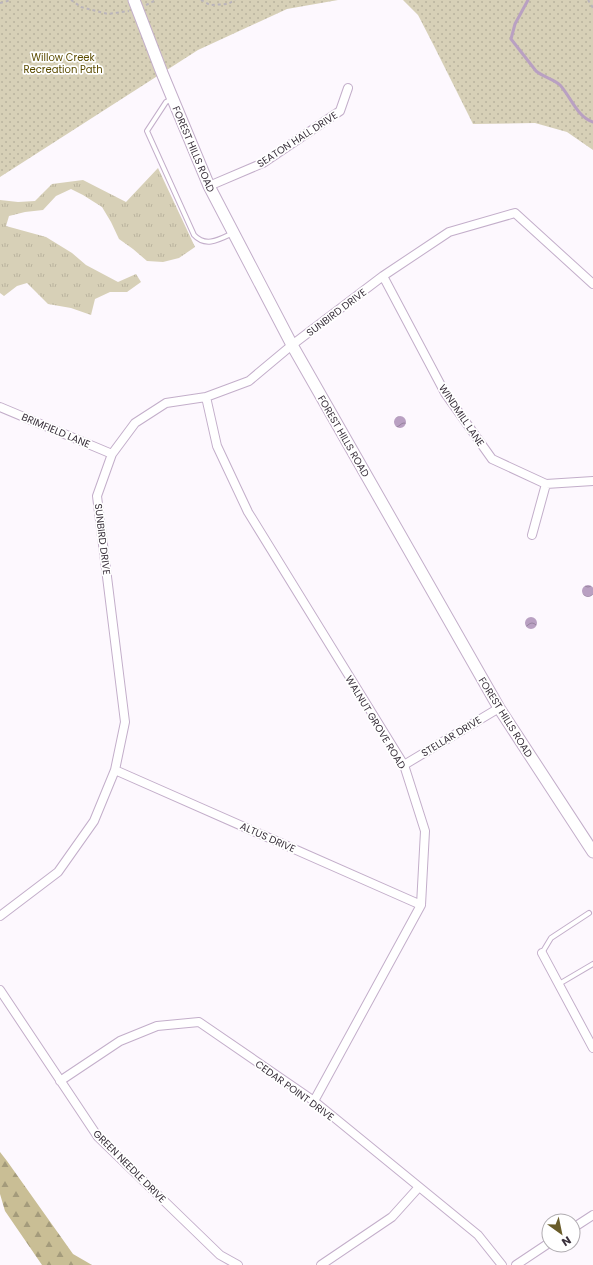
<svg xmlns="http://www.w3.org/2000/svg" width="593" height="1265" font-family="Poppins,sans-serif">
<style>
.grass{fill:url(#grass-tufts)}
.forest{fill:url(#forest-firs)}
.park{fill:url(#park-dots)}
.water{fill:url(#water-waves)}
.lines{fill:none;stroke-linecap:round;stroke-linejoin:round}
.stream{stroke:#b9a0c2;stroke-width:3}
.lane-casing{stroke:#c3aeca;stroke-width:6}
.street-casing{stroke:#c3aeca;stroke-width:10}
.secondary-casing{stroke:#c3aeca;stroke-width:13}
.path{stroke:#bab4bb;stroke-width:2;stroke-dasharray:3 3;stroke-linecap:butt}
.lane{stroke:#fff;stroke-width:4}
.street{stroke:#fff;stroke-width:8}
.secondary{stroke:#fff;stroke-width:11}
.labels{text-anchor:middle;stroke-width:3.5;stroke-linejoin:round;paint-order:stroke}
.park-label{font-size:10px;fill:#5b4b00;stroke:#fff}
.street-label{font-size:10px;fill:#39303b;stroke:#fff}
</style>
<defs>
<pattern id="grass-tufts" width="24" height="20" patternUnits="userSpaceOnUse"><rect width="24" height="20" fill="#d7d0b7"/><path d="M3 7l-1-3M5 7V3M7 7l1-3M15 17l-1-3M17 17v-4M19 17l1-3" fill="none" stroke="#b9b39e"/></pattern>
<pattern id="forest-firs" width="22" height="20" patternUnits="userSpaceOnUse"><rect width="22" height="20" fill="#c9be95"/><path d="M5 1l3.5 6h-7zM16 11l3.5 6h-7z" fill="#a49b7b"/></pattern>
<pattern id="park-dots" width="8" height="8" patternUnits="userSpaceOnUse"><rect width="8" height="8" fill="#d7d0b7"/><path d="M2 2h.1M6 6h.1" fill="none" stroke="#b9b39e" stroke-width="1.8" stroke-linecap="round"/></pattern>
<pattern id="water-waves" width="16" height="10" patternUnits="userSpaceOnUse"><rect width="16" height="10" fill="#b9a0c2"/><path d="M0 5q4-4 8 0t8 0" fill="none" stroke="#97839f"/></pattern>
</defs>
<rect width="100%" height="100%" fill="#fdf8fe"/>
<path class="grass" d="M 158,168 L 195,247 L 179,258 L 163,262 L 147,261 L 133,249 L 119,239 L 111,222 L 102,207 L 83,195 L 71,189 L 56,196 L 43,210 L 25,212 L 9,216 L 6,226 L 46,237 L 72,253 L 86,265 L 118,282 L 136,274 L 141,282 L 127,292 L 110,292 L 95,299 L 91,315 L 71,308 L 48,304 L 27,283 L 17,286 L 4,296 L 0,293 L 0,200 L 18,202 L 35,201 L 52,184 L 83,180 L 126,202 Z"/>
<path class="forest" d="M 0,1152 L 7,1161 L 73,1254 L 92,1265 L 42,1265 L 5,1211 L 0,1194 Z"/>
<path class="park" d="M 0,0 L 338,0 L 287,9 L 198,50 L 0,177 Z
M 403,0 L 593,0 L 593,150 L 567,132 L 535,123 L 473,124 L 434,46 L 418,15 Z"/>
<path class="water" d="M394 422a6 6 0 1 1 12 0a6 6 0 1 1-12 0Z
M582 591a6 6 0 1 1 12 0a6 6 0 1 1-12 0Z
M525 623a6 6 0 1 1 12 0a6 6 0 1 1-12 0Z"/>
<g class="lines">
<path class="stream" d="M 528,0 L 515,24 L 511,39 L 536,71 C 543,77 554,79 560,85 C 571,97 577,117 593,122"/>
<defs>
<path id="lane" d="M 172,99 L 166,102 L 147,131 L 194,235 C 206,248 220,239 233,233
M 542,953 L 551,938 L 589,913
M 559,984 L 593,964"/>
<path id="street" d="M 209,186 L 263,163 L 340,111 L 348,88
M 383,276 L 445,393 L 492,459 L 546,484 L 593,481
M 206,397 L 217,446 L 248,512 L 404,765 L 425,831 L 421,905 L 314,1101
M 0,407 L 112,454
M 532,535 L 546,484
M 404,765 L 499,708
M 115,770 L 421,905
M 0,916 L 58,872 L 94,821 L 115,770 L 125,722 L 97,496 L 112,454 L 135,423 L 166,403 L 206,397 L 249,381 L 292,345 L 383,276 L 449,232 L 515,213 L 593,284
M 542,953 L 593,1048
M 0,990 L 98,1137 L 220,1255 L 238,1265
M 60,1081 L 120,1041 L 157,1026 L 199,1022 L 314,1101 L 478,1235 L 502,1265
M 573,1228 L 593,1215
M 321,1265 L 392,1217 L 419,1187
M 516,1265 L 549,1243"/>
<path id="secondary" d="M 134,0 L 162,73 L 209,186 L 292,345 L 499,708 L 593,852"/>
</defs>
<use href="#lane" class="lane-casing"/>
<use href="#street" class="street-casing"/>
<use href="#secondary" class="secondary-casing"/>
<path class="path" d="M 71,0 L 81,7 L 108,14 L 129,11
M 201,0 L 210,5 L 228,4 L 235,0
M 588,0 L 593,8
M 0,3 L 11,0
M 146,5 L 156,0"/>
<use href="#lane" class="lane"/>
<use href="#street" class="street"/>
<use href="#secondary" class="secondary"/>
</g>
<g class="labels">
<g class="park-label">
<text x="63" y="61">Willow Creek<tspan x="63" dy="12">Recreation Path</tspan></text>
</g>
<g class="street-label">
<text transform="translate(297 139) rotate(-33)" y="4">SEATON HALL DRIVE</text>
<text transform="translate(194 149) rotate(67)" y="4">FOREST HILLS ROAD</text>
<text transform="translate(336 312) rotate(-37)" y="4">SUNBIRD DRIVE</text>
<text transform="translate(462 415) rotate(56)" y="4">WINDMILL LANE</text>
<text transform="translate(56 430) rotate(23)" y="4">BRIMFIELD LANE</text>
<text transform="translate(344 436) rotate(60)" y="4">FOREST HILLS ROAD</text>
<text transform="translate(103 539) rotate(83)" y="4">SUNBIRD DRIVE</text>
<text transform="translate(506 717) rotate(58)" y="4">FOREST HILLS ROAD</text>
<text transform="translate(376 722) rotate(59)" y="4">WALNUT GROVE ROAD</text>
<text transform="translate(451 736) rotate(-31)" y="4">STELLAR DRIVE</text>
<text transform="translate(268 837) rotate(24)" y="4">ALTUS DRIVE</text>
<text transform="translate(295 1090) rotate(36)" y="4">CEDAR POINT DRIVE</text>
<text transform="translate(130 1166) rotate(45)" y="4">GREEN NEEDLE DRIVE</text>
</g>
</g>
<g transform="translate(561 1233) rotate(147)"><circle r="19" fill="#ffffff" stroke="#b0acb1"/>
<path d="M0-3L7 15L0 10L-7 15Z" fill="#6a5d2a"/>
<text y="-6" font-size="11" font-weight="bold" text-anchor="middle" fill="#39303b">N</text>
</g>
</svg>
